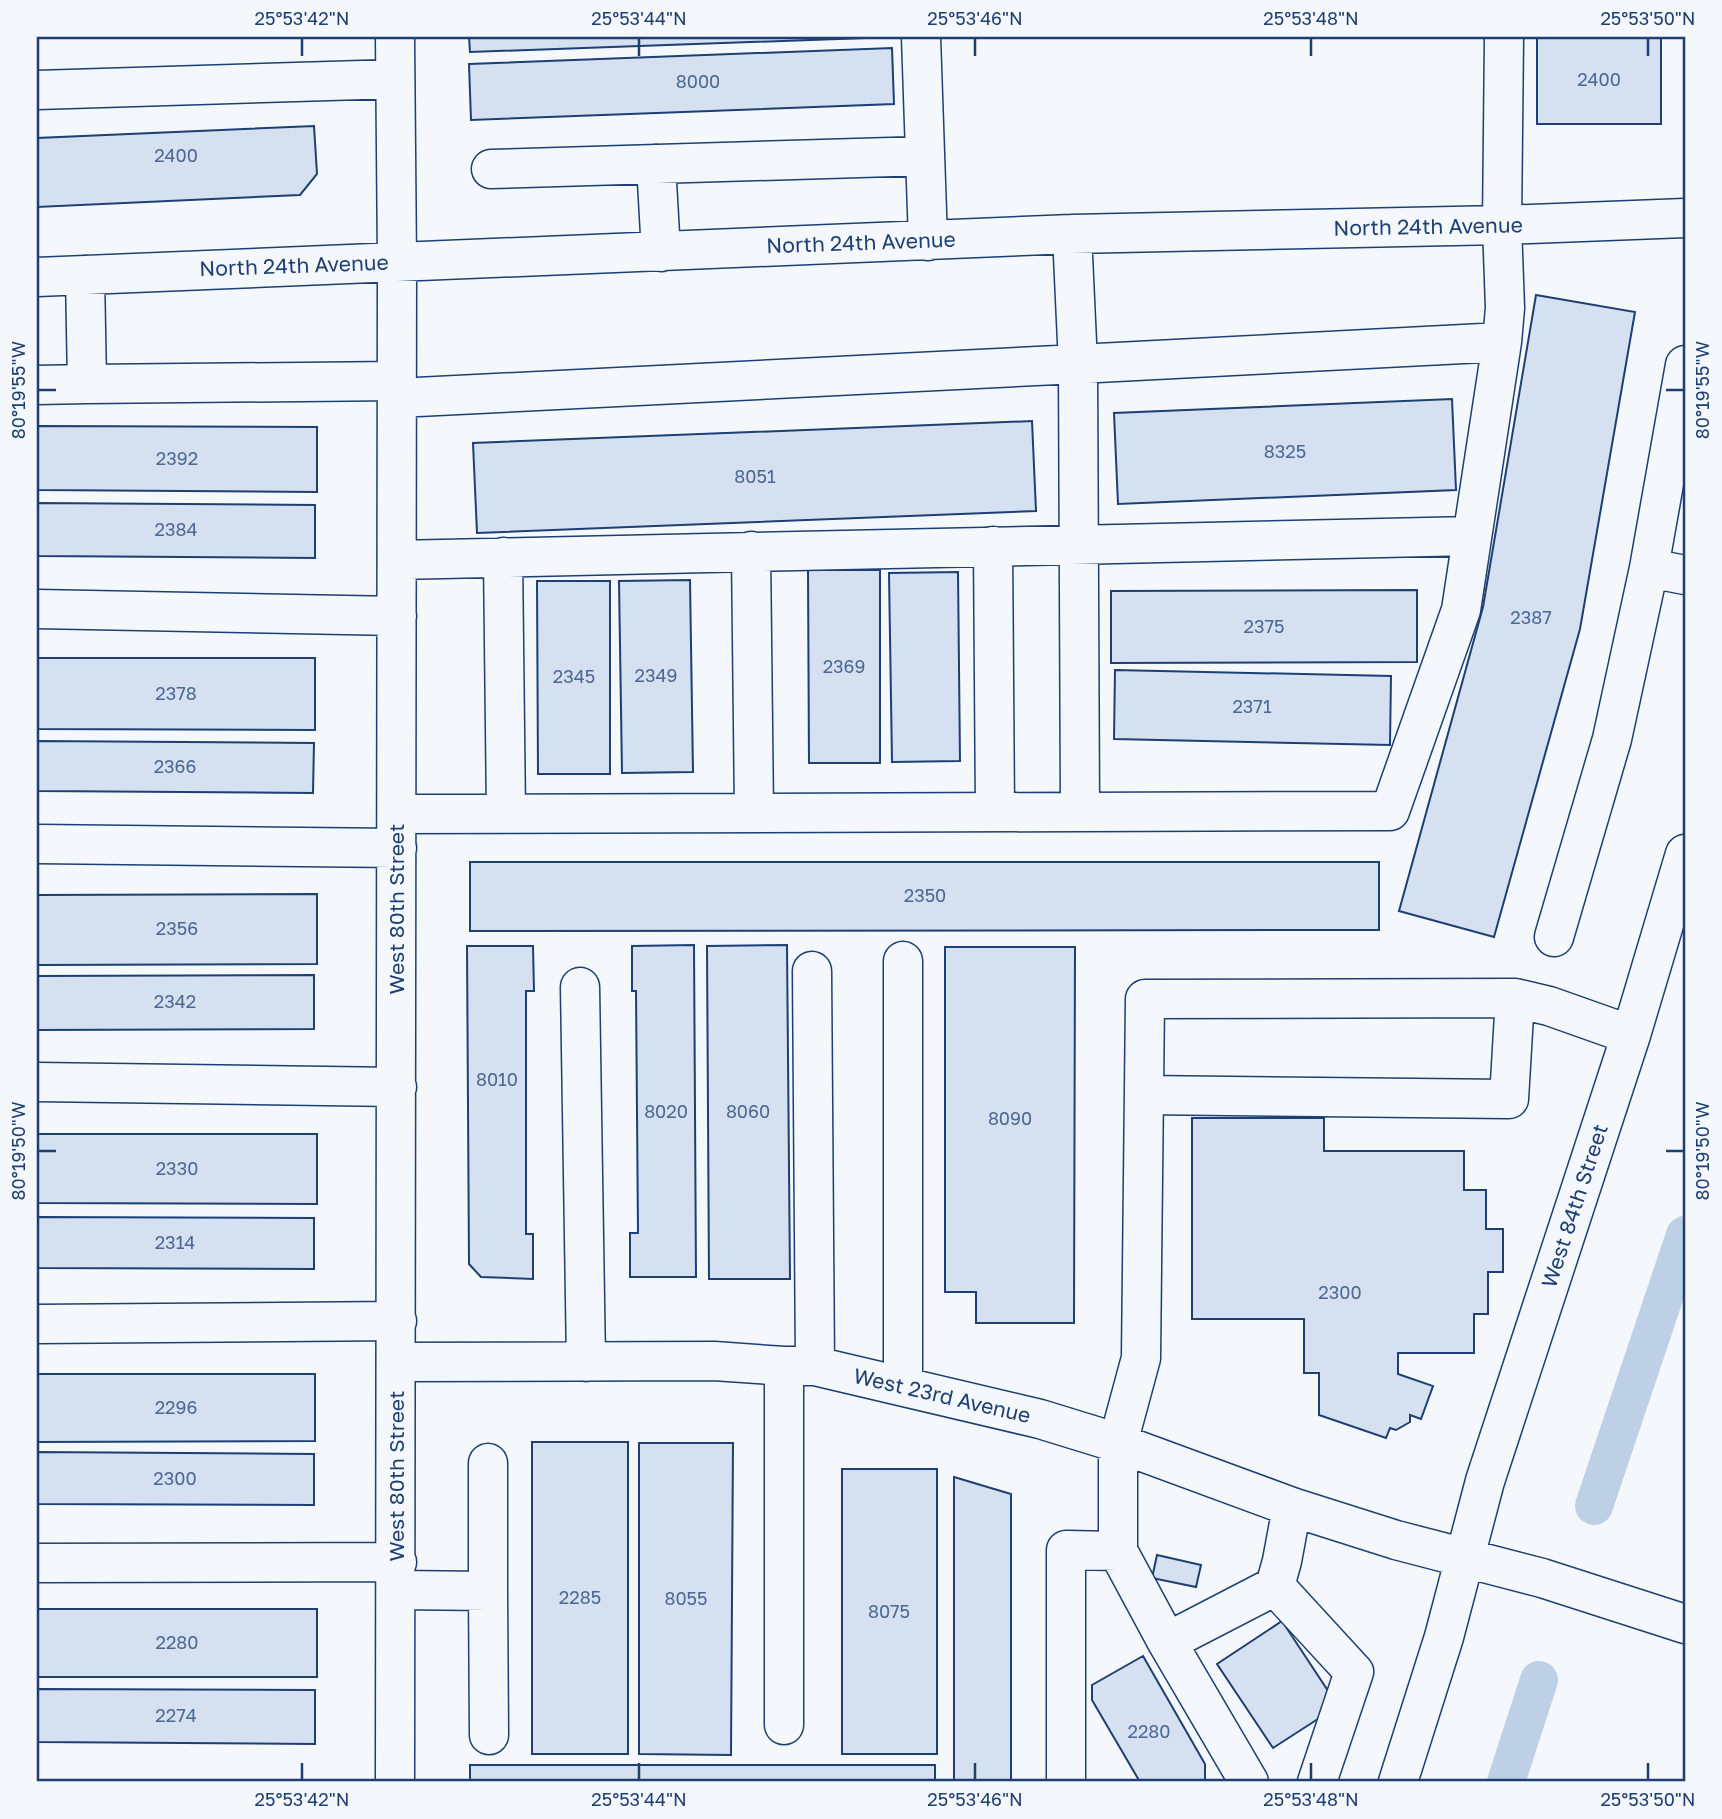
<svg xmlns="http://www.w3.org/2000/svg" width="1722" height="1819" font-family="'Golos Text',sans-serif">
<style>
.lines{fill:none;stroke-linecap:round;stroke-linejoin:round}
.canal{stroke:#bed0e5;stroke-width:38}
.building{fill:#d5e0f0;stroke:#1d3f73;stroke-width:2}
.minor-casing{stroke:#1d3f73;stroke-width:41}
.minor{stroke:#f4f7fb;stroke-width:38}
.ticks{fill:none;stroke:#1d3f73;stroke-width:2.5}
.labels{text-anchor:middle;stroke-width:5;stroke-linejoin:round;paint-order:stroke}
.number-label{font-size:18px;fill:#4b6792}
.street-label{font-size:21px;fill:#1d3f73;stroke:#f4f7fb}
.neatline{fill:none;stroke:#1d3f73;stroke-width:2.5}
.ticks-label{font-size:18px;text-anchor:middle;fill:#1d3f73}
</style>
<rect width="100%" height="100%" fill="#f4f7fb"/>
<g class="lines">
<path class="canal" d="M 1594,1506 L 1685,1235
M 1506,1782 L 1539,1680"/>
</g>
<path class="building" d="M 469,37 L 894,37 L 470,52 Z
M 1537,37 L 1661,37 L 1661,124 L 1537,124 Z
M 892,48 L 894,104 L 471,120 L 469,64 Z
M 314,126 L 317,174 L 300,195 L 37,207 L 37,138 Z
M 1536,295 L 1635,312 L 1580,629 L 1494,937 L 1399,911 L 1483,607 Z
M 1452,399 L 1456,490 L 1118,504 L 1114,413 Z
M 1032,421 L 1036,511 L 477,533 L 473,443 Z
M 37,426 L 317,427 L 317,492 L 37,490 Z
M 37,503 L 315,505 L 315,558 L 37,556 Z
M 808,570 L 880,570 L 880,763 L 809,763 Z
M 958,572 L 960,761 L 892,762 L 889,573 Z
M 690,580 L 693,772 L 622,773 L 619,581 Z
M 537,581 L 610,581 L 610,774 L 538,774 Z
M 1417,590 L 1417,662 L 1111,663 L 1111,591 Z
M 37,658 L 315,658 L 315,730 L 37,729 Z
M 1115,670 L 1391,676 L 1390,745 L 1114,739 Z
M 37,741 L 314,743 L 313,793 L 37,791 Z
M 470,862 L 1379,862 L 1379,930 L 470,931 Z
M 317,894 L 317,964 L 37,965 L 37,895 Z
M 694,945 L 696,1277 L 630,1277 L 630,1233 L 638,1233 L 636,991 L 632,991 L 632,946 Z
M 787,945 L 790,1279 L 709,1279 L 707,946 Z
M 467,946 L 533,946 L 534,991 L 526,991 L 526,1234 L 533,1234 L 533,1279 L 481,1277 L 469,1264 Z
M 945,947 L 1075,947 L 1074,1323 L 976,1323 L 976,1292 L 945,1292 Z
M 314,975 L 314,1029 L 37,1030 L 37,976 Z
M 1192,1118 L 1324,1118 L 1324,1151 L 1464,1151 L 1464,1190 L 1486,1190 L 1486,1229 L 1503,1229 L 1503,1272 L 1488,1272 L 1488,1314 L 1474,1314 L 1474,1353 L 1398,1353 L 1398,1374 L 1433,1386 L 1421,1419 L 1410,1415 L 1410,1422 L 1396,1430 L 1390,1428 L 1386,1438 L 1319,1415 L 1319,1373 L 1304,1373 L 1304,1319 L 1192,1319 Z
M 37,1134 L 317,1134 L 317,1204 L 37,1203 Z
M 37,1217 L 314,1218 L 314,1269 L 37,1268 Z
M 37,1374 L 315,1374 L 315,1441 L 37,1442 Z
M 532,1442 L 628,1442 L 628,1754 L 532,1754 Z
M 639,1443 L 733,1443 L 731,1755 L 639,1754 Z
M 37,1452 L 314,1454 L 314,1505 L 37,1504 Z
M 842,1469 L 937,1469 L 937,1754 L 842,1754 Z
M 954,1477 L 1011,1494 L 1011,1782 L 954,1782 Z
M 1157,1555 L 1201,1565 L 1196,1587 L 1152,1578 Z
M 37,1609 L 317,1609 L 317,1677 L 37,1677 Z
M 1282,1621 L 1338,1706 L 1273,1748 L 1217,1664 Z
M 1143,1656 L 1205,1764 L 1205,1782 L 1140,1782 L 1092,1700 L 1092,1685 Z
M 37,1689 L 315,1690 L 315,1744 L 37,1742 Z
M 470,1765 L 935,1765 L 935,1782 L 470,1782 Z"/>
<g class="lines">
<defs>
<path id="minor" d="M 395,37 L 397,262 L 395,1782
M 921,37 L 928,241
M 37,90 L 395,79
M 656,164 L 661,252
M 491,169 L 925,156
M 1072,234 L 1078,364 L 1502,342
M 85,275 L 87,384 L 397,381
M 37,277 L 1072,234 L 1502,225 L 1685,218
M 37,385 L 87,384
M 397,398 L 1078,364 L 1080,812
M 993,546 L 995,812
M 751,551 L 754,813
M 503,557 L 506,814
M 397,560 L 1472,536
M 1649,568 L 1685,365
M 37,609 L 397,616
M 397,814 L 1390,811 L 1461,610 L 1502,342 L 1505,308 L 1502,225 L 1504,37
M 37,844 L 397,848
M 1554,937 L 1612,739 L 1649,568 L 1685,575
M 903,961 L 903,1386
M 812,971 L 815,1366
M 580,987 L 586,1362
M 37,1082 L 397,1087
M 1144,1095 L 1509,1099 L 1515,998
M 37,1324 L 397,1321
M 397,1362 L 714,1361 L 784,1366 L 815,1366 L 1040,1419 L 1118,1443 L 1292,1507 L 1396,1540 L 1542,1578 L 1685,1624
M 784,1366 L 784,1725
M 1292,1507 L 1282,1561 L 1275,1586 L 1354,1672 L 1317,1782
M 1118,1551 L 1167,1642 L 1249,1782
M 37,1563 L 397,1562
M 397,1590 L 488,1591 L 488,1463
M 488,1591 L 489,1735
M 1167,1642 L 1275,1586
M 1066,1782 L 1066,1550 L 1118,1551 L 1118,1443 L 1141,1358 L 1145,999 L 1515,998 L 1549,1006 L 1631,1035
M 1398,1782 L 1444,1637 L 1485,1481 L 1631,1035 L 1685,854"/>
</defs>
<use href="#minor" class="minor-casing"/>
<use href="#minor" class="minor"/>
</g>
<path class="ticks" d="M 302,38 L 302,56M 639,38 L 639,56M 975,38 L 975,56M 1311,38 L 1311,56M 1648,38 L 1648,56M 38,390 L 56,390M 1666,390 L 1684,390M 38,1151 L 56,1151M 1666,1151 L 1684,1151M 302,1763 L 302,1780M 639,1763 L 639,1780M 975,1763 L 975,1780M 1311,1763 L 1311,1780M 1648,1763 L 1648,1780"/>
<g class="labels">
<g class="number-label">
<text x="1599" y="86">2400</text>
<text x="698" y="88">8000</text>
<text x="176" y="162">2400</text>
<text x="1285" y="458">8325</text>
<text x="177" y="465">2392</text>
<text x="755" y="483">8051</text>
<text x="176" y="536">2384</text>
<text x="1531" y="624">2387</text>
<text x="1264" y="633">2375</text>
<text x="844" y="673">2369</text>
<text x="656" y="682">2349</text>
<text x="574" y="683">2345</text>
<text x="176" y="700">2378</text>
<text x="1252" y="713">2371</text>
<text x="175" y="773">2366</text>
<text x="925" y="902">2350</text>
<text x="177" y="935">2356</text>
<text x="175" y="1008">2342</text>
<text x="497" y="1086">8010</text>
<text x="666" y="1118">8020</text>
<text x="748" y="1118">8060</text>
<text x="1010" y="1125">8090</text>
<text x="177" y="1175">2330</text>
<text x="175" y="1249">2314</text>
<text x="1340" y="1299">2300</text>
<text x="176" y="1414">2296</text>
<text x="175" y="1485">2300</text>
<text x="580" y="1604">2285</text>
<text x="686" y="1605">8055</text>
<text x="889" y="1618">8075</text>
<text x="177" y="1649">2280</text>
<text x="176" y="1722">2274</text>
<text x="1149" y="1738">2280</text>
</g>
<g class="street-label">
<text transform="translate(1428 227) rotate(-1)" y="7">North 24th Avenue</text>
<text transform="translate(861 243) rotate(-2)" y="7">North 24th Avenue</text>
<text transform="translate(294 266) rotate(-2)" y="7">North 24th Avenue</text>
<text transform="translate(397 909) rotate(-90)" y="7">West 80th Street</text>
<text transform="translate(1575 1206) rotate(-72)" y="7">West 84th Street</text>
<text transform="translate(942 1396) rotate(13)" y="7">West 23rd Avenue</text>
<text transform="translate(397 1476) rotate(-90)" y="7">West 80th Street</text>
</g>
</g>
<rect width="1722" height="1819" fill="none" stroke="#f4f7fb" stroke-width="77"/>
<rect x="38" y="38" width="1646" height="1742" class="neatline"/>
<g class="ticks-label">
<text x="302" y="25">25°53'42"N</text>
<text x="639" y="25">25°53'44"N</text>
<text x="975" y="25">25°53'46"N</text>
<text x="1311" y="25">25°53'48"N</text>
<text x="1648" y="25">25°53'50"N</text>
<text transform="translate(1703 390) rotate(-90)" y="6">80°19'55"W</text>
<text transform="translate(19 390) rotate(-90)" y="6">80°19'55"W</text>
<text transform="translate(1703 1151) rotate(-90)" y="6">80°19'50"W</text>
<text transform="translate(19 1151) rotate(-90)" y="6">80°19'50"W</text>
<text x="302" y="1806">25°53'42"N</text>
<text x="639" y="1806">25°53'44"N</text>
<text x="975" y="1806">25°53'46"N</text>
<text x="1311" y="1806">25°53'48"N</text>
<text x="1648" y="1806">25°53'50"N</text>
</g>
</svg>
